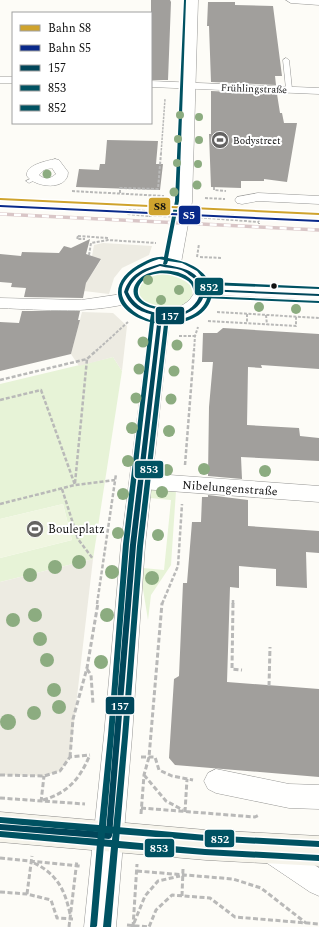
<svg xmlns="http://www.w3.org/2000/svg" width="319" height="927" font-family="Spectral,serif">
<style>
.green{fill:#e7f3d7}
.pitch{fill:#f0f6e1}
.plaza{fill:#edebe2}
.building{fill:#a19f9c}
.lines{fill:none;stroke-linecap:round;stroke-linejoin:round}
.service-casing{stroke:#979795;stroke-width:1}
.minor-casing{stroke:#979795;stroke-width:1}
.tertiary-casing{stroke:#979795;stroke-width:1}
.secondary-casing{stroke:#8e8d8b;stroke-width:1}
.path-far3{stroke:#b9b9b8;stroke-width:1.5;stroke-dasharray:2.5 1;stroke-linecap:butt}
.path-far2{stroke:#b9b9b8;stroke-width:2;stroke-dasharray:3 1.5;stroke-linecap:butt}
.path-far1{stroke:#b9b9b8;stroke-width:2.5;stroke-dasharray:4 2;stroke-linecap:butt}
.path{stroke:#b9b9b8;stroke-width:3;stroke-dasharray:5 2.5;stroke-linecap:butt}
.service{fill:#fffffe;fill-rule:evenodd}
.minor{fill:#fffffe;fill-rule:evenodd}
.tertiary{fill:#fffffe;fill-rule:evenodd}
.secondary{fill:#f6f4eb;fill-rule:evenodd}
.rail-casing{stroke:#d9c6c7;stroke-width:3.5}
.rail{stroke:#fff;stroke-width:2.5;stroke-dasharray:7;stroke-linecap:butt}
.path-bridge{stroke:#b9b9b8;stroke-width:2;stroke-dasharray:3 1.5;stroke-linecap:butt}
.bus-1-casing{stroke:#fff;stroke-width:3}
.bus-2-casing{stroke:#fff;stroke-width:3}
.bus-3-casing{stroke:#fff;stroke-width:3}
.bus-1{fill:#00465a;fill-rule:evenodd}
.bus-2{fill:#005262;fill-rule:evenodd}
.bus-3{fill:#005262;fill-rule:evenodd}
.rail-1-casing{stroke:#fff;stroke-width:3}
.rail-2-casing{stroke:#fff;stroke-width:3}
.rail-1{fill:#cfa32d;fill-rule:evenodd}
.rail-2{fill:#08298a;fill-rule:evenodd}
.tree{fill:#8cac80}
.bus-dot{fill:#111;stroke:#fff;stroke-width:1.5}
.labels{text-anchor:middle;stroke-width:4;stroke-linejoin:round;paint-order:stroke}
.far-street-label{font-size:10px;fill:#111;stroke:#fff}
.far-poi-label{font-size:10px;fill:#111;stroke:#fff;text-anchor:start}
.street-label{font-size:12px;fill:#111;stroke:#fff}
.poi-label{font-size:12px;fill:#111;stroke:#fff;text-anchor:start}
.line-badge{stroke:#fff;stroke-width:1.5}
.badge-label{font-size:11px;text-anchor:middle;font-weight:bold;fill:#fff}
.pale-badge-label{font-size:11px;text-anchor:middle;font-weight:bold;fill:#111}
</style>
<rect width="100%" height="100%" fill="#fdfcf7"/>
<path class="green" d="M 157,271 C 172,271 186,273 193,287 L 192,298 L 182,307 L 167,311 L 150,309 L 138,301 L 134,291 L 138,280 Z
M 113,357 L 122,371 L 93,559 L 0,582 L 0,558 L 72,540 L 63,504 L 0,519 L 0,384 Z
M 152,485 L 176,491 L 171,565 L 151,595 L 148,620 L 142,583 L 143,568 L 164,570 L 171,500 L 150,498 Z"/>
<path class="pitch" d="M 63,504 L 72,540 L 0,558 L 0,519 Z"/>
<path class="plaza" d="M 103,243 L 152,246 L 149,255 L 122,268 L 114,278 L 109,294 L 84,291 L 86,283 L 101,260 L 92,256 L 94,245 Z
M 82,312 L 113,313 L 127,326 L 122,371 L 113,357 L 79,366 L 71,354 Z
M 93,559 L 70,757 L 60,771 L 44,776 L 0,775 L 0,582 Z"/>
<path class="building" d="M 151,0 L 170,0 L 171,2 L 168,80 L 151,80 Z
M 208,2 L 235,2 L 235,5 L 273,6 L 282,76 L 275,76 L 276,85 L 211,82 L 209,26 L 207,26 Z
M 211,91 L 277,94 L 280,113 L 282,113 L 284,123 L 297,123 L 287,182 L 264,179 L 264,181 L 241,181 L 241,188 L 211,187 L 209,134 L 211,134 Z
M 107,140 L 158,141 L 156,164 L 163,164 L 160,190 L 76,187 L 79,169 L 99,170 L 100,164 L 105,164 Z
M 90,239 L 86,254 L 101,259 L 86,283 L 83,298 L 24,297 L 26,288 L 11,287 L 12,283 L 0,282 L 0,254 L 21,256 L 22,252 L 59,253 L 64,246 L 71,248 Z
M 22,311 L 80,311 L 78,320 L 80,320 L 71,354 L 0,371 L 0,322 L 19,323 Z
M 223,328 L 319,334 L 319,369 L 261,365 L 262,368 L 248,367 L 247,425 L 299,428 L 300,436 L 319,438 L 319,461 L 241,457 L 242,479 L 208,476 L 209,407 L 213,362 L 202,362 L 203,333 L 217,333 Z
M 208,495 L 248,500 L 248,526 L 319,531 L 319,553 L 306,552 L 307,588 L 276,586 L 276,569 L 239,566 L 239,588 L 230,587 L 227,682 L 319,689 L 319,777 L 175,765 L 169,758 L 174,679 L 179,676 L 183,583 L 187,583 L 192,522 L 201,522 L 202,497 L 208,497 Z"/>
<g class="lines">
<defs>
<path id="service" d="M 286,58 L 289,60 L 292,89 L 289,91 L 286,89 L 283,60 Z
M 34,177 L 37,179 L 29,183 L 26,181 Z"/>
<path id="minor" d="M 286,0 L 319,0 L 319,5 L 291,3 Z
M 0,77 L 13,77 L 13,83 L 0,83 Z
M 151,81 L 319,88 L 319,94 L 151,87 Z
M 55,159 L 59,160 L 68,172 C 68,191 35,188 27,176 C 25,165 46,161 55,159 ZM 52,168 L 56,174 C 50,179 45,180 39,175 L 44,170 Z
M 258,193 L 319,196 L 319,204 L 258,201 L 242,204 L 237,203 L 235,200 L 237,197 Z
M 203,285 L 319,290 L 319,300 L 198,294 L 196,290 L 198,286 Z
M 129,293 L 134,294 L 137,298 L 134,302 C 90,314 45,310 0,308 L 0,298 L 81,300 Z
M 142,473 L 319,486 L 319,502 L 142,489 L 136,486 L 133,481 L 136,476 Z
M 216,769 L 289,784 L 319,785 L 319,809 L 289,808 L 216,793 L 208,789 L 204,781 L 208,773 Z
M 273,840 L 282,843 L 319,868 L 319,896 L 310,892 L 264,861 L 261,852 L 264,843 Z"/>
<path id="tertiary" d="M 186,0 L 198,0 L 192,202 L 181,263 C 234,278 214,319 169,323 L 145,545 L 132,736 L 116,927 L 84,927 L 104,736 L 121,545 L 150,320 C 115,310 104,279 143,264 C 150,261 157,259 164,259 L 176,202 ZM 160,271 L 178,274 L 192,282 L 195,291 C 186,315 144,317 135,292 C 138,280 149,274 160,271 Z"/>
<path id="secondary" d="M 0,812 L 206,830 L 319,836 L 319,866 L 206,860 L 0,842 Z"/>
</defs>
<use href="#service" class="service-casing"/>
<use href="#minor" class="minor-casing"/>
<use href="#tertiary" class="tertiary-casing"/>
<use href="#secondary" class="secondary-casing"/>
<path class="path-far3" d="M 161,154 L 165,99"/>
<path class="path-far2" d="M 214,187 L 214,190 L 226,191
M 72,191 L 164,196
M 120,193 L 120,188 L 158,189 L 161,153
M 205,198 L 225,199
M 145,211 L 127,210 L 127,214 L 149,216 L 149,211 L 153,211
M 222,215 L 236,216
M 149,216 L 159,216
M 247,217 L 259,217 L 259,224
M 208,218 L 259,222
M 78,236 L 108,238
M 78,236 L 77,239 L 85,239
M 89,255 L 91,243 L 108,240 L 156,243
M 197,257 L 199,244
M 200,257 L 222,258
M 217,312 L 319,318
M 247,314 L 247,323
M 266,315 L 267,325
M 208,321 L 296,326 L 296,317
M 179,336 L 195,336
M 96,351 L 128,322
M 194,351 L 195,336 L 198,327"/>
<path class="path-far1" d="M 0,380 L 87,359 L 97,350
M 0,400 L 41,390 L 75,485
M 185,465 L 194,350
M 75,483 L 87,359
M 62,489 L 78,539 L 93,559
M 0,504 L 75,485 L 115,480
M 97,604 L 116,474
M 162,604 L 178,566 L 182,504
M 233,604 L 233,600"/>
<path class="path" d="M 233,603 L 232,669 L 242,670
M 87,669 L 91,675 L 93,704
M 269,686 L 270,647
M 70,757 L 73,719 L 87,668 L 98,603
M 141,757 L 155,757 L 159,770 L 172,776 L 193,780
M 0,775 L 44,776 L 60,771 L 70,757 L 90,755
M 144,775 L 166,801 L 183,810
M 0,798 L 85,804
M 43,800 C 67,793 79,780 89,757
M 41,802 L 44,776
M 141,808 L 255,817 L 259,815
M 185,812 L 187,779
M 141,814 L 144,775 L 149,757 L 162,603
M 0,858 L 80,866
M 34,863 C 57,874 65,890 70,914
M 137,871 L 233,879 L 261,888 L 306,923
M 0,892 L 27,894 L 51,900 L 57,918 L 73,919
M 27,894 L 32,856
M 182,896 L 183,869
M 134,923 L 145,896 L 158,881 L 180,876
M 127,925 L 149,927 L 156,910 L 172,895 L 210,898 L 235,917 L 319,924
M 69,927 L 77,860
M 133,927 L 137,864"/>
<use href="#service" class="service"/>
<use href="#minor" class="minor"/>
<use href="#tertiary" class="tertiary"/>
<use href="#secondary" class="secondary"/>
<defs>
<path id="rail" d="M 0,214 L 319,230"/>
</defs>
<use href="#rail" class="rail-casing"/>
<use href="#rail" class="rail"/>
<path class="path-bridge" d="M 159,216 L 208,218"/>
<defs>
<path id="bus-1" d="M 160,264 C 178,267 198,268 204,289 L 319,294 L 319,296 L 204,291 C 204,294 204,296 203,298 C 198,312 175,320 162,317 L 136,545 L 112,836 L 111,838 L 109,839 L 0,830 L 0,824 L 106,832 L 130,545 L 158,316 C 141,312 131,309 124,292 C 130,274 142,269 160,264 ZM 160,266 C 167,268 175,268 181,270 C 184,271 187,273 189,275 C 209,286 199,307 181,313 C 172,316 162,314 153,312 C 142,309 133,303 128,292 C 133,276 145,271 160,266 Z"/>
<path id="bus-2" d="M 158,271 C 174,269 194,274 198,292 L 196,293 L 195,293 C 193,290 193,287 191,284 C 188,280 183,278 178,276 C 170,273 160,272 151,275 C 139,280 131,295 146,303 C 151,306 158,307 163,308 L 164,309 L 162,310 C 154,309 145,307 139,302 C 129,294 134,282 143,276 C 148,273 153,272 158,271 Z
M 202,296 L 319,301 L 319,303 L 203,298 L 202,298 Z
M 165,316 L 167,316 L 169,317 L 143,546 L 128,737 L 119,841 L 205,849 L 319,855 L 319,861 L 205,855 L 118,848 L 111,927 L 103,927 L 111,847 L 0,837 L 0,831 L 112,840 L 122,737 L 137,546 Z"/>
<path id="bus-3" d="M 184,0 L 186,0 L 179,201 L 168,258 C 186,262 199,265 210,282 L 319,287 L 319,289 L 210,285 C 211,288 212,291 212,294 C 209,320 175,327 154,323 L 129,544 L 114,735 L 106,826 L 206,835 L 319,841 L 319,847 L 206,841 L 105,833 L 97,926 L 96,927 L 90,927 L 98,832 L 1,823 L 0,823 L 0,817 L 99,825 L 108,735 L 123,544 L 150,322 C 111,311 106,280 144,262 C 150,259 157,256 164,257 L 175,201 ZM 159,259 L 164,260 L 163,264 L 165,265 L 167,264 L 168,261 L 182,263 L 197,271 L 206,282 L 202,282 L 201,283 L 202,284 L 206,285 C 207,287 208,291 208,294 C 205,317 174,324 155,320 L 155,314 L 151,314 L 150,320 C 142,317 135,313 129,307 C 107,284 140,265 159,259 Z"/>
</defs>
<use href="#bus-1" class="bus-1-casing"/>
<use href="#bus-2" class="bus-2-casing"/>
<use href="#bus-3" class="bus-3-casing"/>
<use href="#bus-1" class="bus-1"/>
<use href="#bus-2" class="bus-2"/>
<use href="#bus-3" class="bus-3"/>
<defs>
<path id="rail-1" d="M 0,198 L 319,213 L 319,215 L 0,200 Z"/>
<path id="rail-2" d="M 0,205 L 319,220 L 319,222 L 0,207 Z"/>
</defs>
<use href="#rail-1" class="rail-1-casing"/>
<use href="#rail-2" class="rail-2-casing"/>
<use href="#rail-1" class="rail-1"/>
<use href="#rail-2" class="rail-2"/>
</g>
<g class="tree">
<circle cx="180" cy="115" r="4"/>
<circle cx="199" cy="117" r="4"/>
<circle cx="178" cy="139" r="4"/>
<circle cx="199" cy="140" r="4"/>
<circle cx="177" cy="163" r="4"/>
<circle cx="198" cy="164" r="4"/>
<circle cx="47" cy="174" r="4.5"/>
<circle cx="197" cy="185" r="4.5"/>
<circle cx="174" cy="192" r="4.5"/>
<circle cx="148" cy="280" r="5"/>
<circle cx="179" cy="290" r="5"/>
<circle cx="161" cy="300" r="5"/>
<circle cx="259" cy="307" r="5"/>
<circle cx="296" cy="309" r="5"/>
<circle cx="143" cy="342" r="5.5"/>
<circle cx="177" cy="345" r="5.5"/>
<circle cx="139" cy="369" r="5.5"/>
<circle cx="174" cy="371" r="5.5"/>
<circle cx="136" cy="398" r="5.5"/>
<circle cx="171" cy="399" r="5.5"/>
<circle cx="132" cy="428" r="6"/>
<circle cx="169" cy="431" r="6"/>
<circle cx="128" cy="461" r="6"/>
<circle cx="204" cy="469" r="6"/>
<circle cx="167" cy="470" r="6"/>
<circle cx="265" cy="471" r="6"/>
<circle cx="162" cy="492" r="6"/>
<circle cx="123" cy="494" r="6"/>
<circle cx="118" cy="533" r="6"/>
<circle cx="158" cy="535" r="6"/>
<circle cx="79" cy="562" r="7"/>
<circle cx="55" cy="567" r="7"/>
<circle cx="112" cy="572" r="7"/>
<circle cx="30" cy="575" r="7"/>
<circle cx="152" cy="578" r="7"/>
<circle cx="35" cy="615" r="7"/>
<circle cx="107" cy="615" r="7"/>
<circle cx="13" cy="620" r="7"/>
<circle cx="40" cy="639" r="7"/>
<circle cx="47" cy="660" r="7"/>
<circle cx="101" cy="662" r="7"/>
<circle cx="54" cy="690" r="7"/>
<circle cx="59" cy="707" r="7"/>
<circle cx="34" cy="713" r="7"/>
<circle cx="8" cy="722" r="8"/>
</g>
<defs>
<symbol id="stadium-disc" viewBox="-11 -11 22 22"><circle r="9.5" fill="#646362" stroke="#fff"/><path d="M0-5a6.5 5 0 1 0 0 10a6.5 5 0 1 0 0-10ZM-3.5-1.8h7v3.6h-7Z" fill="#fff"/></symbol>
</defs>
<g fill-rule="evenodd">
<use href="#stadium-disc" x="210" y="130" width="20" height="20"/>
<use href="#stadium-disc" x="25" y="519" width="20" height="20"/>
</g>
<circle class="bus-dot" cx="274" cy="286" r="3.5"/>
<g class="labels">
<g class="far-street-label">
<text transform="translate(254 88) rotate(2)" y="4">Frühlingstraße</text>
</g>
<g class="far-poi-label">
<text x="233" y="144">Bodystreet</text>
</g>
<g class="street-label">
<text transform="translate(230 488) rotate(4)" y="4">Nibelungenstraße</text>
</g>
<g class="poi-label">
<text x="48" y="533">Bouleplatz</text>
</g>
</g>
<g class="line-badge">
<rect x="148" y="197" width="23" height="19" rx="4" fill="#cfa32d"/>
<rect x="178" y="205" width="23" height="20" rx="4" fill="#08298a"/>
<rect x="194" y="277" width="30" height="19" rx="4" fill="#005262"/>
<rect x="155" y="306" width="30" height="19" rx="4" fill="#00465a"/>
<rect x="134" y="460" width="30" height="19" rx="4" fill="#005262"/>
<rect x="105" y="696" width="30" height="19" rx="4" fill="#00465a"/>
<rect x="204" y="829" width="31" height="19" rx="4" fill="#005262"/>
<rect x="144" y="838" width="31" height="20" rx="4" fill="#005262"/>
</g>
<g class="badge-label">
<text x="189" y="219">S5</text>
<text x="209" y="291">852</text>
<text x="170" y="320">157</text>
<text x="149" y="473">853</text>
<text x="120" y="710">157</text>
<text x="220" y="843">852</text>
<text x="159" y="852">853</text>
</g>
<g class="pale-badge-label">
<text x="160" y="210">S8</text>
</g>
<rect x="12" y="12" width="140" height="112" fill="#ffffff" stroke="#a0a0a0"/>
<rect x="20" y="25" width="20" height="6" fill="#cfa32d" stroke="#a0a0a0"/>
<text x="48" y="32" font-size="12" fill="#111111">Bahn S8</text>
<rect x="20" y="45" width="20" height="6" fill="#08298a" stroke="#a0a0a0"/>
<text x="48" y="52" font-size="12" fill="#111111">Bahn S5</text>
<rect x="20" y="65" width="20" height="6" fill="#00465a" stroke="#a0a0a0"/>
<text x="48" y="72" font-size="12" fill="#111111">157</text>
<rect x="20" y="85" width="20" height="6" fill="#005262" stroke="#a0a0a0"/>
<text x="48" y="92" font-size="12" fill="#111111">853</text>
<rect x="20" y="105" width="20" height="6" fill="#005262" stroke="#a0a0a0"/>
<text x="48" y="112" font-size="12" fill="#111111">852</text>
</svg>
